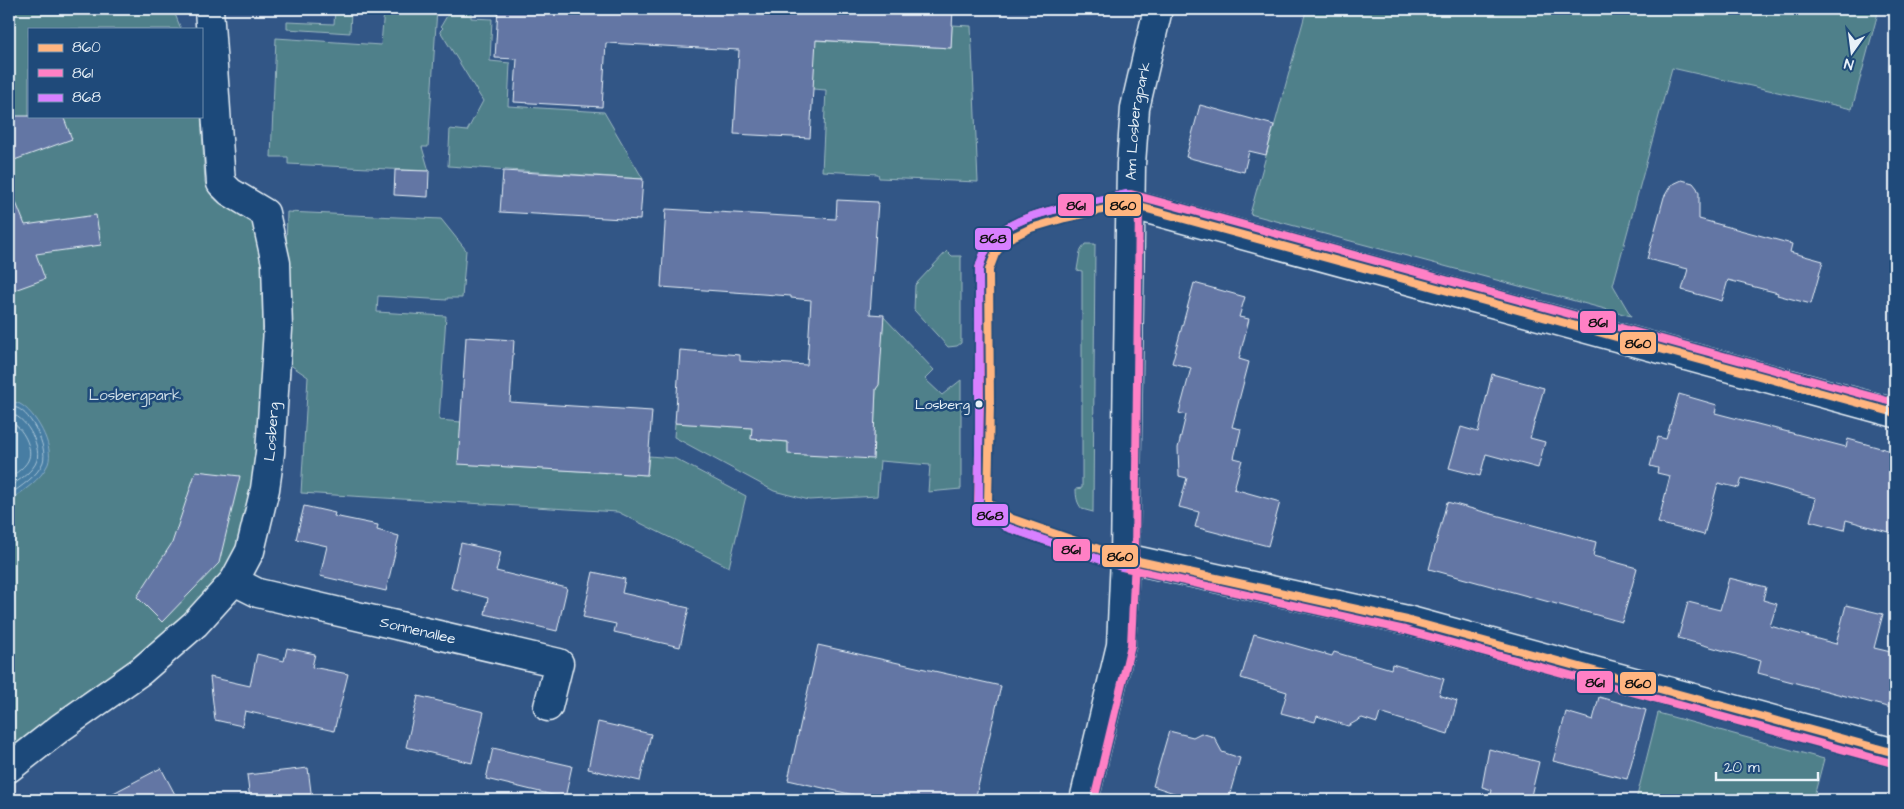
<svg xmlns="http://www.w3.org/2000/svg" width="1904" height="809" font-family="'Architects Daughter',sans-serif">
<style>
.green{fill:#4f808a;stroke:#9cb8c1}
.water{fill:#467da3;stroke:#87abc5}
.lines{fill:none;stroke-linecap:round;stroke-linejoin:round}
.shore{stroke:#a7c3d6;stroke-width:1}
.building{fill:#6376a4;stroke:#e8f1f8}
.street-casing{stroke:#e8f1f8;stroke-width:31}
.street{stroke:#1f4a7a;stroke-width:28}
.bus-1-casing{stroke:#1f4a7a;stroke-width:11}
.bus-2-casing{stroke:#1f4a7a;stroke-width:11}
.bus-3-casing{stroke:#1f4a7a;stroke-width:11}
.bus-1{stroke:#ffb580;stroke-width:8}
.bus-2{stroke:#ff80c5;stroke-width:8}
.bus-3{stroke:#d880ff;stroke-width:8}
.bus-dot{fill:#e8f1f8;stroke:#1f4a7a;stroke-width:2}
.labels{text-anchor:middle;stroke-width:5;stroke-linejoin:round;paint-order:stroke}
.bus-label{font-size:14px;fill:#e8f1f8;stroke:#1f4a7a;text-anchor:end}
.street-label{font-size:15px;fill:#e8f1f8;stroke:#1f4a7a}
.park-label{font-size:15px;fill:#d1e0e8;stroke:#1f4a7a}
.line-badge{stroke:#1f4a7a;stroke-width:2}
.pale-badge-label{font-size:14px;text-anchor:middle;font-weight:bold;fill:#111}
</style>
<rect width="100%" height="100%" fill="#325686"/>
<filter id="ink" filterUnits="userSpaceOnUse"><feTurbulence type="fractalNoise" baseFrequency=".02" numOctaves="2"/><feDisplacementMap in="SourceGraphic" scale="10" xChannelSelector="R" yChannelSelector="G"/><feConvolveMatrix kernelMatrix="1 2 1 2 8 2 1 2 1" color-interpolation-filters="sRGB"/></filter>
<g filter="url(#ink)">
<path class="green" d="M 9,9 L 173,9 L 181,29 L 29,29 L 29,116 L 201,115 L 205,182 C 212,207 231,206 249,219 C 254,222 258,230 261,235 L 263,346 L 259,478 L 254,509 L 224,580 L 175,627 L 9,750 Z
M 335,9 L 351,9 L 350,33 L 287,29 L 287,22 L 334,24 Z
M 384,9 L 437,9 L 428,147 L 422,147 L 429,171 L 288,164 L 288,157 L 271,157 L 276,38 L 381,45 Z
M 451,9 L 471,9 L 471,18 L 492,19 L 490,61 L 510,63 L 508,106 L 604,112 L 643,179 L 448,166 L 450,129 L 467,131 L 483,101 L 440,31 L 443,28 L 441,26 Z
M 1299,9 L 1879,9 L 1852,109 L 1672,68 L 1613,285 L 1631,316 L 1250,214 L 1306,11 Z
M 952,25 L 971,26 L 978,182 L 879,178 L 878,174 L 822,171 L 826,90 L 813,89 L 791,39 L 951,48 Z
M 287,212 L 441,219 L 466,250 L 462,298 L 447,298 L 447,300 L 378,296 L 377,312 L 446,316 L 439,420 L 461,422 L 459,464 L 647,475 L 649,456 L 674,458 L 746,496 L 729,567 L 618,512 L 301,493 L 308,377 L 283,360 Z
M 1085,244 L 1095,244 L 1093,512 L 1082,509 C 1077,503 1076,497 1076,489 L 1082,488 L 1082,271 L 1077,270 L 1080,252 Z
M 947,251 L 952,256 L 961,256 L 961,343 L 957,346 L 948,347 L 914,310 L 915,285 Z
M 882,315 L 934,370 L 925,379 L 942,395 L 961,380 L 961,489 L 928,492 L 930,465 L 880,461 L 877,496 L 809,500 L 774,491 L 674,437 L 675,423 L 752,428 L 751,439 L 788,442 L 788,454 L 873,458 L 876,389 C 880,384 881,379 877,374 C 878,367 883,363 879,355 L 882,340 L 880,332 L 883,329 Z
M 1658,713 L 1824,759 L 1813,800 L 1636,800 Z"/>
<path class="water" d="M 9,402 C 13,402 17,402 20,404 C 35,412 55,446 48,464 C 41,480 23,491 9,501 Z"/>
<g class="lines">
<path class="shore" d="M 9,407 C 11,407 14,407 17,408 C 31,413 48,447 43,462 C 38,476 20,487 9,495
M 9,414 C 25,414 41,445 37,460 C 34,471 18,481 9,487
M 9,421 C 20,424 33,446 29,458 C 27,466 15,474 9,478"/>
</g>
<path class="building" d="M 498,9 L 953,9 L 951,48 L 816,40 L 810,138 L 734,134 L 739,50 L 606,43 L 602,107 L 514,102 L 517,59 L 495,58 Z
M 1200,105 L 1274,125 L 1266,155 L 1249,151 L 1244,172 L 1186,157 Z
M 9,116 L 63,116 L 72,139 L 9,162 Z
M 395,170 L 429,171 L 428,197 L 394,195 Z
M 503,171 L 643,179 L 640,220 L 500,212 Z
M 1682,180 L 1693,183 L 1697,188 L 1699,193 L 1699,219 L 1792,244 L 1790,252 L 1823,261 L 1811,304 L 1777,295 L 1778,293 L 1728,280 L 1722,301 L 1682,290 L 1688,269 L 1647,259 L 1664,197 L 1671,185 Z
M 11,190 L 25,225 L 96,215 L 101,245 L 36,254 L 45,279 L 9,292 L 9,191 Z
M 837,200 L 878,202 L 870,314 L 884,315 L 879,385 L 876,389 L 873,459 L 788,454 L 788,442 L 751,439 L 752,428 L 675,423 L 680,350 L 740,355 L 740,361 L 807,365 L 811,300 L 791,298 L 791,296 L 661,287 L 666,209 L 836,219 Z
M 1194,283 L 1245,297 L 1239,317 L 1249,319 L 1239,359 L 1249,362 L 1232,427 L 1241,429 L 1234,458 L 1242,460 L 1234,489 L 1280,502 L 1268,546 L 1195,527 L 1199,512 L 1179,507 L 1187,478 L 1179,476 L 1178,448 L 1186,415 L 1179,413 L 1191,368 L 1172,363 Z
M 466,337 L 514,340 L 510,402 L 652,411 L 647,475 L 458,464 Z
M 1492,374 L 1544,388 L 1530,438 L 1545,442 L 1538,468 L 1486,454 L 1480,476 L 1449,468 L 1461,427 L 1478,432 Z
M 1679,394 L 1717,405 L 1715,413 L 1846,447 L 1848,439 L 1895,452 L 1895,534 L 1846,520 L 1844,530 L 1810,521 L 1816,498 L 1742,478 L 1739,488 L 1718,483 L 1704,535 L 1658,523 L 1670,476 L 1657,473 L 1658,468 L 1650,466 L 1658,437 L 1666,439 Z
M 196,471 L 240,476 L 219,563 L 162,622 L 137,597 L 172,543 Z
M 1447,502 L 1596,542 L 1593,556 L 1637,568 L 1622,622 L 1429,569 Z
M 304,506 L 335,513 L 334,516 L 378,525 L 377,530 L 399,536 L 386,591 L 320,576 L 327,546 L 296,539 Z
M 461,543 L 501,552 L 496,571 L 567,588 L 557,631 L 485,614 L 488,598 L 451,588 Z
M 593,572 L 625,579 L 622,593 L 689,608 L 680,647 L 614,632 L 616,624 L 583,617 Z
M 1729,578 L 1766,587 L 1763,600 L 1777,604 L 1770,626 L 1836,644 L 1846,605 L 1883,614 L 1874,648 L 1895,653 L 1895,709 L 1758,673 L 1761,661 L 1678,638 L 1688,602 L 1720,610 Z
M 1254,634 L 1332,656 L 1334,652 L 1391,669 L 1392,664 L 1444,679 L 1439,695 L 1457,701 L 1448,734 L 1380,713 L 1377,723 L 1362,718 L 1348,726 L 1317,716 L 1315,722 L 1281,713 L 1287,692 L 1241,678 Z
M 818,645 L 1001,686 L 975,800 L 853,800 L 854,795 L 788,780 Z
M 287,648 L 315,654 L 312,667 L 348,674 L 334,731 L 245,711 L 242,726 L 215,720 L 210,677 L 250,686 L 257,654 L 284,661 Z
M 418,696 L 484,712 L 472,763 L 406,747 Z
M 1599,697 L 1646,710 L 1627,779 L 1553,761 L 1566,712 L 1593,720 Z
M 598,722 L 651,734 L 640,781 L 588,769 Z
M 1169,731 L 1193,737 L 1201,733 L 1214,737 L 1222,752 L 1240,758 L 1228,800 L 1180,800 L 1177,794 L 1153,786 Z
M 493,748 L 572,766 L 565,798 L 486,779 Z
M 1489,749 L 1539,762 L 1530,800 L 1490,800 L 1492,790 L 1482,787 Z
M 161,768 L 178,800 L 100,800 Z
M 308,768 L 312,800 L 250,800 L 247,775 Z"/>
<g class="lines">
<defs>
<g id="street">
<path d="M 1129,204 L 1895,413"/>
<path d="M 1125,558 L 1407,620 L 1895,753"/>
<path id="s1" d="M 234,581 L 258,593 L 559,663 L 548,707"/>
<path id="s2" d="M 9,768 L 60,728 L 141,671 L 195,624 L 234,581 L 250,551 L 265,489 L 270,453 L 278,329 L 276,263 L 265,213 L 230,192 L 221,183 L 209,9"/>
<path id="s3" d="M 1084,800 L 1121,645 L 1125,558 L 1131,164 L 1135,108 L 1158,9"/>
</g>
</defs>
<use href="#street" class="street-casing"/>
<use href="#street" class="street"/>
<defs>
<path id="bus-1" d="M 1895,413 L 1129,204 L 1065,218 L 1031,228 L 1006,240 L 995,254 L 989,270 L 990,404 L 988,502 L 1010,518 L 1125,558 L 1407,620 L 1895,753"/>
<path id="bus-2" d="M 1892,763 L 1405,630 L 1122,567 L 1006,527 L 981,509 L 978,503 L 980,404 L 979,268 C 983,255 989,240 1000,232 C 1028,212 1068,207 1100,200 C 1110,198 1121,194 1131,194 L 1895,403
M 1094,800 L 1131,645 L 1135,558 L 1139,204"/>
<path id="bus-3" d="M 1122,567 L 1006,527 L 979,506 L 979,270 C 981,257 988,242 999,233 C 1027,210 1091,203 1127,194"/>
</defs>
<use href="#bus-1" class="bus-1-casing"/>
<use href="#bus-2" class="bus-2-casing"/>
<use href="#bus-3" class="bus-3-casing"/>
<use href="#bus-1" class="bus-1"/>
<use href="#bus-2" class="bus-2"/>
<use href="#bus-3" class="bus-3"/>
</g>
</g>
<circle class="bus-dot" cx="979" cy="404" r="4.5"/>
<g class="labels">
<g class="bus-label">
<text x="970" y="409">Losberg</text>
</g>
<g class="street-label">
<text dy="5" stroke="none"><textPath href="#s3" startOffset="684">Am Losbergpark</textPath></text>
<text dy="5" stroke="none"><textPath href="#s2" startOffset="449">Losberg</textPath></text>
<text dy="5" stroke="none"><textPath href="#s1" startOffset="191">Sonnenallee</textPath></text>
</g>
<g class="park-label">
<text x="135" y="400">Losbergpark</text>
</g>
</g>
<g class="line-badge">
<rect x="1057" y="193" width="38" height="24" rx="5" fill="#ff80c5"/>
<rect x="1104" y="193" width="38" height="24" rx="5" fill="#ffb580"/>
<rect x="974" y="227" width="38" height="24" rx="5" fill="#d880ff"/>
<rect x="1579" y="310" width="38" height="24" rx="5" fill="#ff80c5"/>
<rect x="1619" y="331" width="38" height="24" rx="5" fill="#ffb580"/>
<rect x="971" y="503" width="38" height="24" rx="5" fill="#d880ff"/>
<rect x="1052" y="538" width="39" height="24" rx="5" fill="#ff80c5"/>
<rect x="1101" y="544" width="38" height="24" rx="5" fill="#ffb580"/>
<rect x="1576" y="670" width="38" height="24" rx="5" fill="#ff80c5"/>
<rect x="1619" y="671" width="38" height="24" rx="5" fill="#ffb580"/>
</g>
<g class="pale-badge-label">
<text x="1076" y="210">861</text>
<text x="1123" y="210">860</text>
<text x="993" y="243">868</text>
<text x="1598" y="327">861</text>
<text x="1638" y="348">860</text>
<text x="990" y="520">868</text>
<text x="1071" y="554">861</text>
<text x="1120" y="561">860</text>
<text x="1595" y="687">861</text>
<text x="1638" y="688">860</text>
</g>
<rect width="1904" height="809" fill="none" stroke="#1f4a7a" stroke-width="30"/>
<rect x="15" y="15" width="1874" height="779" fill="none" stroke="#e8f1f8" stroke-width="2" filter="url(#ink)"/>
<rect x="28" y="28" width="175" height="90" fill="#1f4a7a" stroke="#6f8dac"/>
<rect x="38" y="44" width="25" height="8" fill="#ffb580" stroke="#6f8dac"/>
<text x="72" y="52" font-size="15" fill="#e8f1f8">860</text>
<rect x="38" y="69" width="25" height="8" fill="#ff80c5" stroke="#6f8dac"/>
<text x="72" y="78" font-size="15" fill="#e8f1f8">861</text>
<rect x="38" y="94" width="25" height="8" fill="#d880ff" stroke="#6f8dac"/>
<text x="72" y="102" font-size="15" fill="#e8f1f8">868</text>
<g transform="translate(1852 52) rotate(194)" stroke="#1f4a7a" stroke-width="4" paint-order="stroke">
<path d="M0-4L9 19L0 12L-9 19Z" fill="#e8f1f8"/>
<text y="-8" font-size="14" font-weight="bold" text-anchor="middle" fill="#e8f1f8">N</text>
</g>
<path d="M1716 772v8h102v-8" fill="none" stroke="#e8f1f8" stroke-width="2.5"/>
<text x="1724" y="772" font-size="15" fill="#e8f1f8" stroke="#1f4a7a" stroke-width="4" paint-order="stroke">20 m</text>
</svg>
